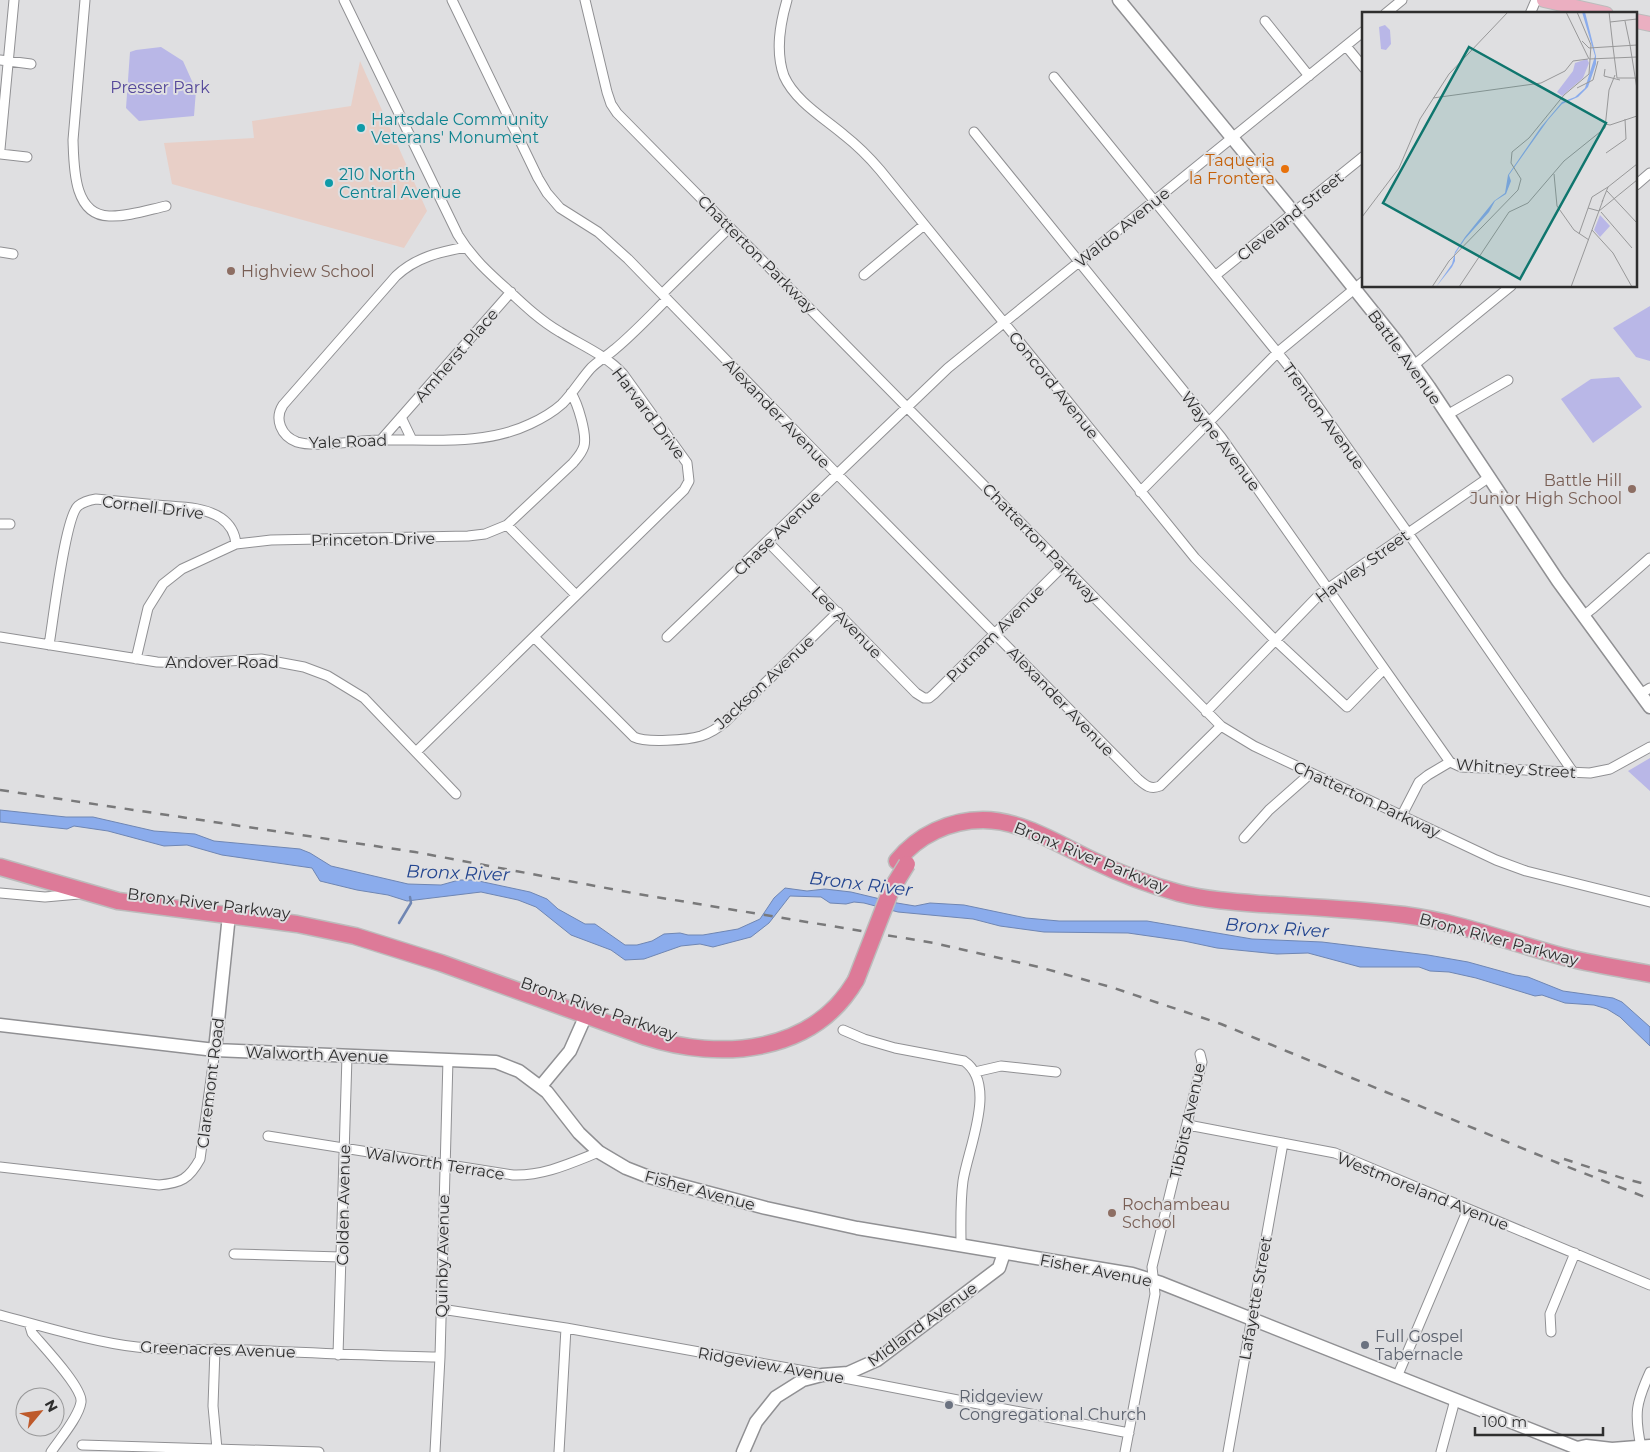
<svg xmlns="http://www.w3.org/2000/svg" width="1650" height="1452" font-family="Montserrat,sans-serif">
<style>
.commercial{fill:#e8cfc7}
.green{fill:#b9b7e7}
.water{fill:#8bacec;stroke:#6f86b3}
.lines{fill:none;stroke-linecap:round;stroke-linejoin:round}
.stream{stroke:#6f86b3;stroke-width:2.5}
.street-casing{stroke:#909093;stroke-width:11}
.secondary-casing{stroke:#909093;stroke-width:15}
.primary-casing{stroke:#bcbcbc;stroke-width:16}
.highway-casing{stroke:#bcbcbc;stroke-width:19}
.street{stroke:#fff;stroke-width:9}
.secondary{stroke:#fff;stroke-width:12}
.primary{stroke:#ebafc1;stroke-width:14}
.highway{stroke:#dd7a98;stroke-width:16}
.rail{stroke:#79797a;stroke-width:2.5;stroke-dasharray:9 9;stroke-linecap:butt}
.highway-bridge-casing{stroke:#bcbcbc;stroke-width:19;stroke-linecap:butt}
.highway-bridge{stroke:#dd7a98;stroke-width:16}
.culture-dot{fill:#0f9aa8;stroke:#dfdfe1;stroke-width:2}
.food-dot{fill:#e8710a;stroke:#dfdfe1;stroke-width:2}
.education-dot{fill:#8d6e63;stroke:#dfdfe1;stroke-width:2}
.worship-dot{fill:#6b7280;stroke:#dfdfe1;stroke-width:2}
.labels{text-anchor:middle;stroke-width:4;stroke-linejoin:round;paint-order:stroke}
.park-label{font-size:16px;fill:#54479a;stroke:#dfdfe1}
.culture-label{font-size:16px;fill:#0d838f;stroke:#dfdfe1;text-anchor:start}
.food-label{font-size:16px;fill:#c56008;stroke:#dfdfe1;text-anchor:end}
.street-label{font-size:16px;fill:#2e2e2e;stroke:#dfdfe1}
.education-label{font-size:16px;fill:#785e54;stroke:#dfdfe1;text-anchor:start}
.worship-label{font-size:16px;fill:#5b616d;stroke:#dfdfe1;text-anchor:start}
.water-label{font-size:18px;font-style:italic;fill:#244690;stroke:#dfdfe1}
.inset-road{fill:none;stroke:#989899;stroke-width:1}
.view{fill:#0f766e;fill-opacity:0.15;stroke:#0f766e;stroke-width:2.5}
.inset-edge{fill:none;stroke:#2e2e2e;stroke-width:2.5}
</style>
<rect width="100%" height="100%" fill="#dfdfe1"/>
<path class="commercial" d="M 360,61 L 427,211 L 404,248 L 172,184 L 164,143 L 254,138 L 252,121 L 351,106 Z"/>
<path class="green" d="M 161,47 L 183,61 L 196,90 L 194,116 L 139,121 L 126,108 L 130,52 L 136,50 Z
M 1650,306 L 1650,361 L 1636,357 L 1613,328 Z
M 1619,377 L 1642,407 L 1593,443 L 1561,399 L 1591,379 Z
M 1650,758 L 1650,791 L 1628,771 Z"/>
<path class="water" d="M 0,810 L 66,817 L 93,817 L 154,831 L 195,834 L 214,841 L 300,849 L 310,853 L 331,866 L 408,884 L 441,885 L 459,880 L 474,880 L 530,892 L 547,899 L 558,909 L 585,924 L 595,924 L 625,945 L 637,945 L 652,941 L 664,934 L 680,933 L 688,935 L 703,935 L 738,929 L 760,919 L 774,898 L 785,888 L 807,891 L 825,889 L 851,892 L 897,903 L 915,906 L 930,903 L 964,905 L 1026,918 L 1059,921 L 1147,921 L 1252,939 L 1322,942 L 1428,955 L 1468,962 L 1515,975 L 1528,977 L 1563,991 L 1613,998 L 1622,1002 L 1650,1027 L 1650,1046 L 1620,1017 L 1607,1009 L 1594,1005 L 1565,1003 L 1542,995 L 1535,996 L 1476,978 L 1449,972 L 1430,971 L 1419,967 L 1360,967 L 1308,953 L 1277,954 L 1217,948 L 1184,941 L 1128,933 L 1044,932 L 1000,926 L 973,919 L 898,912 L 864,903 L 854,902 L 846,904 L 830,903 L 821,897 L 790,896 L 769,923 L 751,937 L 713,947 L 700,944 L 681,946 L 644,959 L 625,960 L 611,950 L 571,935 L 536,907 L 518,900 L 481,892 L 407,901 L 388,895 L 357,890 L 320,881 L 312,868 L 222,855 L 187,845 L 164,846 L 108,831 L 74,826 L 67,829 L 0,822 Z"/>
<g class="lines">
<path class="stream" d="M 399,923 L 411,903 L 410,897"/>
<defs>
<path id="street" d="M 85,0 L 73,140 C 74,166 73,215 109,216 C 127,217 148,210 166,206
M 344,0 L 458,235 C 472,258 490,274 509,291 C 525,306 541,321 560,332 C 581,345 606,355 623,374 L 687,463 L 689,481 L 684,490 L 416,752
M 452,0 L 538,178 L 547,193 L 560,208 L 598,232 L 628,259 L 838,475 L 1138,779 C 1145,785 1150,790 1160,786 L 1221,726
M 585,0 L 607,92 L 611,104 L 617,113 L 1221,726 L 1254,746 L 1496,860 L 1526,871 L 1650,902
M 787,0 C 780,24 775,51 784,76 C 795,101 824,118 844,135 C 858,146 869,157 880,170 L 1195,558 L 1275,640 L 1347,707 L 1384,669
M 1385,14 L 1402,0
M 1530,14 L 1536,0
M 1265,21 L 1309,76
M 1346,46 L 1364,68
M 0,60 L 31,64
M 1054,77 L 1298,378 L 1408,533 L 1573,772
M 974,132 L 1221,437 L 1450,762 L 1461,767 L 1590,773 L 1610,769 L 1650,747
M 0,149 L 14,0
M 0,154 L 27,157
M 1636,185 L 1650,173
M 466,247 C 440,252 416,257 396,276 L 283,405 C 274,419 281,436 297,442 C 315,448 359,440 380,440 C 430,439 484,446 530,424 C 541,419 553,412 562,404 C 573,393 581,379 591,368 C 598,361 607,356 615,349 C 633,334 650,316 667,299
M 0,252 L 13,254
M 864,275 L 924,225
M 1216,275 L 1364,156
M 662,294 L 730,227
M 1414,365 L 1511,286
M 1447,415 L 1508,380
M 401,417 L 412,440
M 381,440 L 511,292
M 1140,492 L 1278,352 L 1364,281
M 0,524 L 10,524
M 507,525 L 576,595
M 768,542 L 916,693 L 924,698 L 929,698 L 934,694 L 1063,566
M 1583,616 L 1592,609 L 1650,558
M 0,637 L 157,662 L 199,663 L 261,659 L 304,667 L 328,676 L 364,698 L 456,794
M 534,637 L 634,737 C 646,743 688,740 701,736 C 710,733 718,728 725,722 L 838,612
M 667,637 L 948,368 L 1364,31
M 49,645 C 53,622 65,517 78,506 C 83,502 90,500 96,499 C 116,501 137,503 157,505 C 178,507 203,506 221,518 C 231,525 235,533 236,544
M 136,659 L 148,608 L 163,584 L 182,569 L 236,544 L 271,540 L 468,536 L 485,534 L 507,525 L 573,463 C 578,457 582,453 584,446 C 587,434 578,404 571,393
M 1640,694 L 1650,688
M 1206,712 L 1320,594 L 1488,478
M 1402,815 L 1419,782 L 1428,775 L 1450,762
M 1244,838 L 1269,810 L 1311,773
M 0,893 L 45,897 L 79,894
M 843,1030 L 864,1039 L 895,1048 L 964,1061 C 998,1084 968,1148 963,1181 C 960,1203 961,1225 961,1246
M 975,1072 L 1001,1066 L 1056,1072
M 1188,1125 L 1335,1153 L 1650,1285
M 268,1136 L 513,1175 C 544,1176 571,1163 599,1152
M 0,1167 L 159,1185 C 181,1183 189,1179 200,1159 L 215,1050
M 234,1254 L 341,1257
M 441,1309 L 566,1328 L 822,1374
M 0,1315 C 42,1326 93,1342 137,1347 C 174,1351 212,1349 250,1350 C 314,1353 377,1356 440,1357
M 29,1323 L 32,1333 C 43,1346 83,1388 81,1402 C 79,1417 59,1440 51,1452
M 1551,1332 L 1550,1314 L 1575,1253
M 215,1349 L 213,1406 L 217,1449
M 338,1355 L 347,1056
M 839,1377 L 1129,1433
M 1397,1377 L 1468,1209
M 82,1445 L 319,1452
M 1641,1447 C 1634,1413 1636,1403 1650,1372
M 435,1452 L 440,1357 L 448,1059
M 559,1452 L 566,1328
M 1125,1452 L 1155,1294 L 1152,1267 L 1202,1062 L 1200,1054
M 1228,1452 L 1283,1143
M 1441,1452 L 1455,1400"/>
<path id="secondary" d="M 1119,0 L 1294,213 L 1397,342 L 1429,387 L 1558,581 L 1650,707
M 0,1025 L 215,1050 L 496,1062 L 519,1071 L 547,1092 L 579,1133 L 599,1152 L 626,1168 L 649,1177 L 766,1208 L 857,1228 L 1132,1274 L 1161,1283 L 1577,1448 L 1586,1446 L 1612,1449 L 1650,1446
M 215,1050 L 229,915
M 541,1086 L 570,1051 L 586,1015
M 743,1452 L 756,1422 L 776,1397 L 803,1380 L 822,1375 L 848,1373 L 877,1360 L 999,1268 L 1004,1253"/>
<path id="primary" d="M 1544,0 L 1606,14
M 1636,21 L 1650,24"/>
<path id="highway" d="M 897,861 C 918,835 950,820 983,820 C 1022,820 1060,845 1094,861 C 1121,874 1150,885 1179,893 C 1206,900 1234,902 1261,904 C 1309,907 1357,909 1404,915 C 1458,922 1509,942 1561,956 C 1590,964 1620,968 1650,974
M 0,867 L 118,901 L 297,924 L 355,936 L 441,963 L 646,1037 C 720,1061 813,1054 856,980"/>
</defs>
<use href="#street" class="street-casing"/>
<use href="#secondary" class="secondary-casing"/>
<use href="#primary" class="primary-casing"/>
<use href="#highway" class="highway-casing"/>
<use href="#street" class="street"/>
<use href="#secondary" class="secondary"/>
<use href="#primary" class="primary"/>
<use href="#highway" class="highway"/>
<path class="rail" d="M 0,790 L 415,852 L 638,894 L 934,943 L 1039,967 L 1114,988 L 1221,1024 L 1558,1163 L 1650,1199
M 1564,1159 L 1625,1179 L 1650,1185"/>
<defs>
<path id="highway-bridge" d="M 856,980 L 891,890 L 907,864"/>
</defs>
<use href="#highway-bridge" class="highway-bridge-casing"/>
<use href="#highway-bridge" class="highway-bridge"/>
</g>
<g class="culture-dot">
<circle cx="361" cy="128" r="5"/>
<circle cx="329" cy="183" r="5"/>
</g>
<circle class="food-dot" cx="1285" cy="169" r="5"/>
<g class="education-dot">
<circle cx="231" cy="271" r="5"/>
<circle cx="1632" cy="489" r="5"/>
<circle cx="1112" cy="1213" r="5"/>
</g>
<g class="worship-dot">
<circle cx="1365" cy="1345" r="5"/>
<circle cx="949" cy="1405" r="5"/>
</g>
<g class="labels">
<g class="park-label">
<text x="160" y="93">Presser Park</text>
</g>
<g class="culture-label">
<text x="371" y="125">Hartsdale Community<tspan x="371" dy="18">Veterans' Monument</tspan></text>
<text x="339" y="180">210 North<tspan x="339" dy="18">Central Avenue</tspan></text>
</g>
<g class="food-label">
<text x="1275" y="166">Taqueria<tspan x="1275" dy="18">la Frontera</tspan></text>
</g>
<g class="street-label">
<text transform="translate(1290 216) rotate(-39)" y="6">Cleveland Street</text>
<text transform="translate(1122 227) rotate(-39)" y="6">Waldo Avenue</text>
<text transform="translate(757 254) rotate(45)" y="6">Chatterton Parkway</text>
<text transform="translate(456 355) rotate(-49)" y="6">Amherst Place</text>
<text transform="translate(1405 357) rotate(54)" y="6">Battle Avenue</text>
<text transform="translate(1054 385) rotate(51)" y="6">Concord Avenue</text>
<text transform="translate(649 413) rotate(53)" y="6">Harvard Drive</text>
<text transform="translate(777 413) rotate(46)" y="6">Alexander Avenue</text>
<text transform="translate(1324 416) rotate(54)" y="6">Trenton Avenue</text>
<text transform="translate(348 441) rotate(-2)" y="6">Yale Road</text>
<text transform="translate(1221 441) rotate(53)" y="6">Wayne Avenue</text>
<text transform="translate(153 507) rotate(7)" y="6">Cornell Drive</text>
<text transform="translate(777 533) rotate(-44)" y="6">Chase Avenue</text>
<text transform="translate(373 539) rotate(-1)" y="6">Princeton Drive</text>
<text transform="translate(1041 543) rotate(46)" y="6">Chatterton Parkway</text>
<text transform="translate(1362 566) rotate(-36)" y="6">Hawley Street</text>
<text transform="translate(847 622) rotate(46)" y="6">Lee Avenue</text>
<text transform="translate(995 633) rotate(-45)" y="6">Putnam Avenue</text>
<text x="222" y="668">Andover Road</text>
<text transform="translate(764 682) rotate(-43)" y="6">Jackson Avenue</text>
<text transform="translate(1061 701) rotate(46)" y="6">Alexander Avenue</text>
<text transform="translate(1516 768) rotate(4)" y="6">Whitney Street</text>
<text transform="translate(1367 799) rotate(25)" y="6">Chatterton Parkway</text>
<text transform="translate(1091 857) rotate(22)" y="6">Bronx River Parkway</text>
<text transform="translate(209 903) rotate(7)" y="6">Bronx River Parkway</text>
<text transform="translate(1499 939) rotate(15)" y="6">Bronx River Parkway</text>
<text transform="translate(599 1008) rotate(19)" y="6">Bronx River Parkway</text>
<text transform="translate(317 1054) rotate(2)" y="6">Walworth Avenue</text>
<text transform="translate(210 1083) rotate(-83)" y="6">Claremont Road</text>
<text transform="translate(1187 1121) rotate(-78)" y="6">Tibbits Avenue</text>
<text transform="translate(435 1163) rotate(9)" y="6">Walworth Terrace</text>
<text transform="translate(700 1190) rotate(15)" y="6">Fisher Avenue</text>
<text transform="translate(1423 1191) rotate(22)" y="6">Westmoreland Avenue</text>
<text transform="translate(343 1205) rotate(-89)" y="6">Colden Avenue</text>
<text transform="translate(442 1256) rotate(-89)" y="6">Quinby Avenue</text>
<text transform="translate(1096 1270) rotate(11)" y="6">Fisher Avenue</text>
<text transform="translate(1255 1298) rotate(-80)" y="6">Lafayette Street</text>
<text transform="translate(922 1324) rotate(-36)" y="6">Midland Avenue</text>
<text transform="translate(218 1349) rotate(2)" y="6">Greenacres Avenue</text>
<text transform="translate(771 1365) rotate(10)" y="6">Ridgeview Avenue</text>
</g>
<g class="education-label">
<text x="241" y="277">Highview School</text>
<text x="1622" y="486" text-anchor="end">Battle Hill<tspan x="1622" dy="18">Junior High School</tspan></text>
<text x="1122" y="1210">Rochambeau<tspan x="1122" dy="18">School</tspan></text>
</g>
<g class="worship-label">
<text x="1375" y="1342">Full Gospel<tspan x="1375" dy="18">Tabernacle</tspan></text>
<text x="959" y="1402">Ridgeview<tspan x="959" dy="18">Congregational Church</tspan></text>
</g>
<g class="water-label">
<text transform="translate(458 873) rotate(2)" y="6">Bronx River</text>
<text transform="translate(861 884) rotate(7)" y="6">Bronx River</text>
<text transform="translate(1277 928) rotate(4)" y="6">Bronx River</text>
</g>
</g>
<g transform="translate(1362 12)">
<rect width="275" height="275" fill="#dfdfe1"/>
<path d="M 23,13 L 28,18 L 29,32 L 24,38 L 19,37 L 17,15 ZM 225,47 L 227,51 L 221,66 L 200,84 L 195,80 L 211,59 L 213,51 ZM 238,203 L 248,214 L 238,225 L 232,218 Z" fill="#b9b7e7"/>
<path d="M 220,0 L 223,0 L 234,44 L 234,52 L 226,75 L 216,85 L 200,92 L 186,108 L 147,163 L 149,169 L 144,182 L 133,189 L 127,200 L 103,227 L 93,242 L 93,249 L 90,255 L 74,275 L 90,252 L 93,240 L 103,225 L 132,189 L 143,181 L 146,163 L 179,115 L 200,90 L 213,85 L 223,76 L 233,44 Z" fill="#8bacec"/>
<path class="inset-road" d="M 204,0 L 227,47 L 275,45M 247,0 L 251,35M 263,9 L 268,33M 248,10 L 275,7M 220,29 L 227,36 L 275,33M 268,33 L 275,77M 251,35 L 255,66 L 275,66M 243,57 L 242,64 L 258,68M 215,76 L 231,68 L 236,49M 71,86 L 179,71 L 203,59 L 211,49 L 226,47M 243,112 L 248,113 L 275,104M 244,141 L 264,127 L 263,107M 192,162 L 195,194 L 212,218 L 227,228M 245,179 L 275,211M 240,190 L 246,175 L 275,152M 226,196 L 237,199 L 275,168M 239,200 L 270,236M 0,205 L 37,156 L 58,107 L 87,62 L 146,0M 230,218 L 251,241 L 270,275M 217,222 L 230,185 L 246,175M 70,275 L 87,249 L 156,178 L 159,167 L 149,151 L 150,140 L 167,126 L 202,83 L 227,62 L 229,33 L 215,0M 97,275 L 147,200 L 166,191 L 202,149 L 243,116 L 247,78 L 253,63M 209,275 L 241,188"/>
<path class="view" d="M 107,35 L 244,111 L 158,267 L 21,191 Z"/>
<rect width="275" height="275" class="inset-edge"/>
</g>
<g transform="translate(40 1412) rotate(61)"><circle r="24" fill="#dfdfe1" stroke="#989899"/>
<path d="M0-4L9 19L0 12L-9 19Z" fill="#be592a"/>
<text y="-8" font-size="14" font-weight="bold" text-anchor="middle" fill="#2e2e2e">N</text>
</g>
<path d="M1475 1427v8h128v-8" fill="none" stroke="#2e2e2e" stroke-width="2.5"/>
<text x="1482" y="1427" font-size="15" fill="#2e2e2e" stroke="#dfdfe1" stroke-width="4" paint-order="stroke">100 m</text>
</svg>
